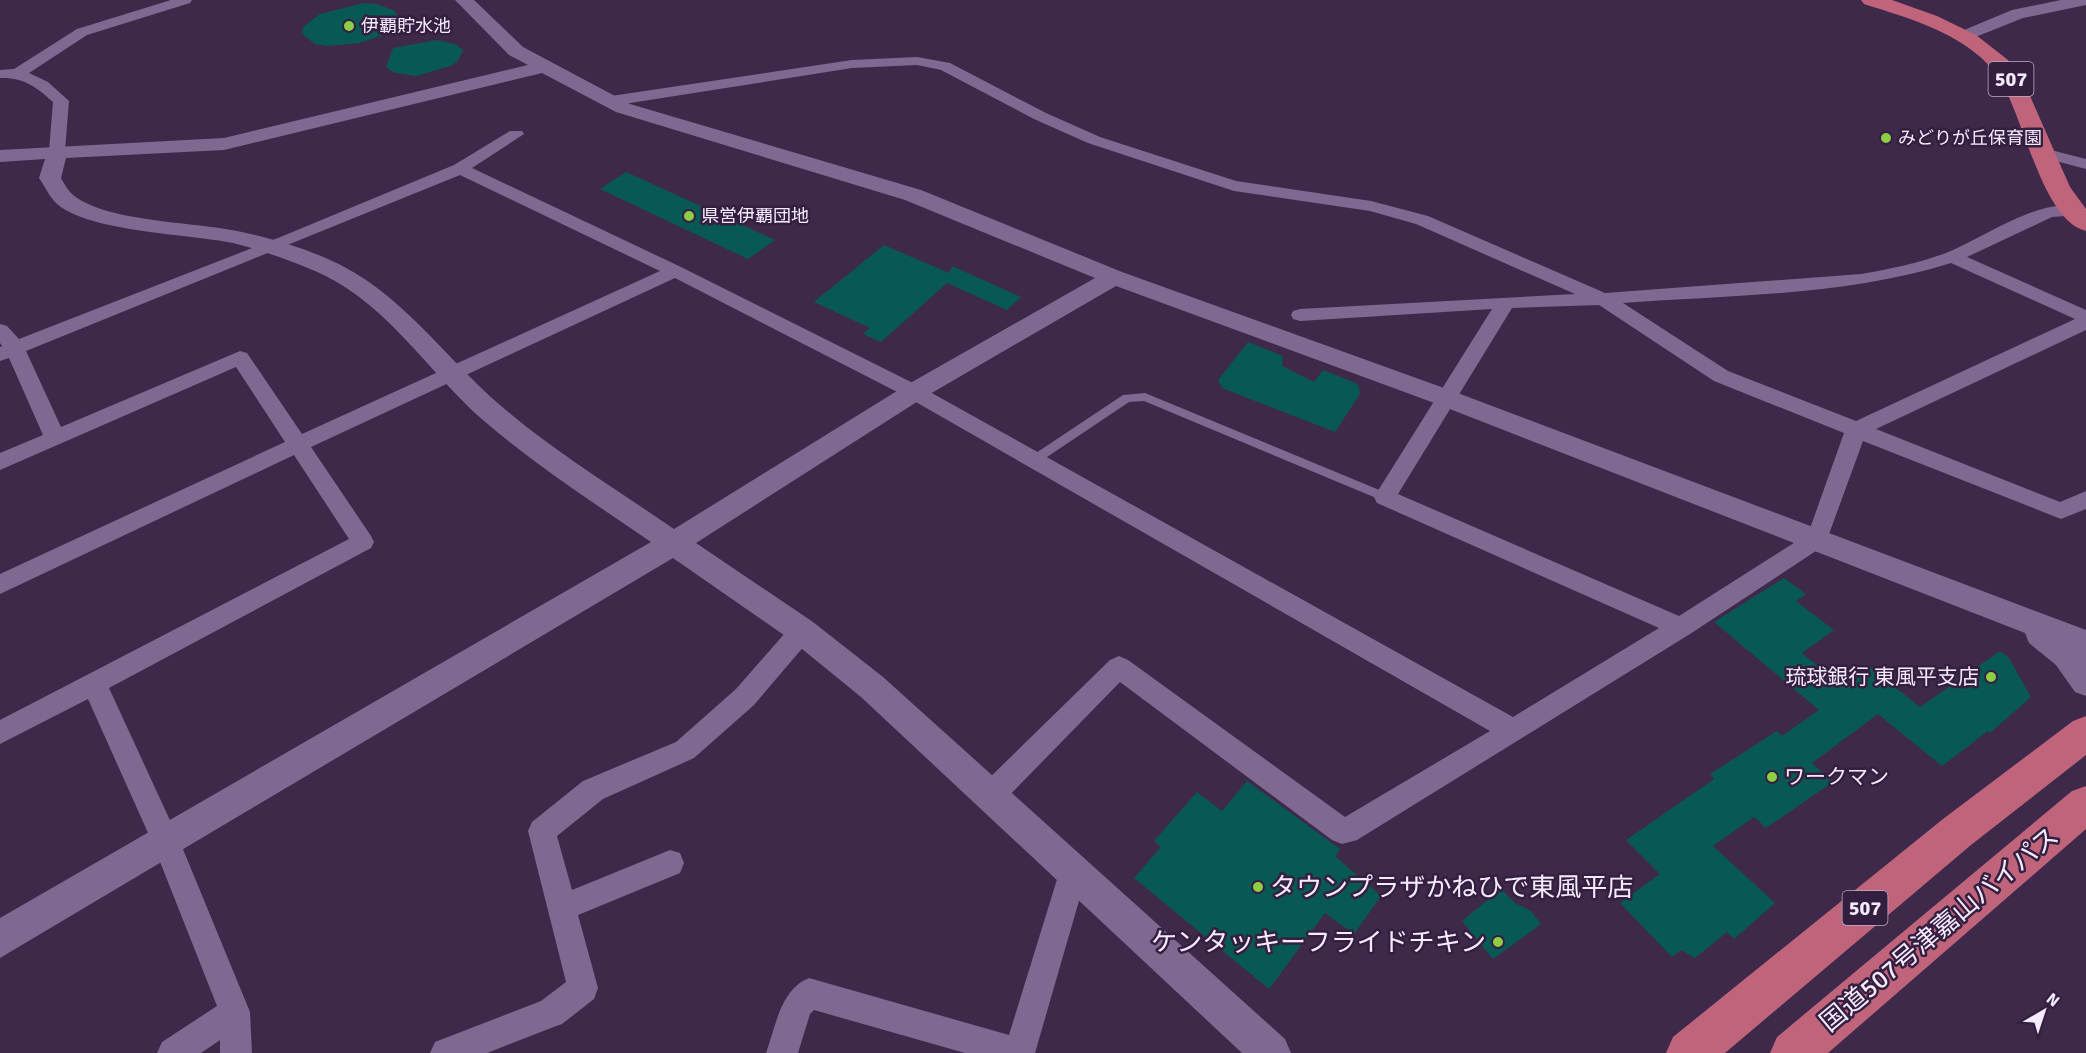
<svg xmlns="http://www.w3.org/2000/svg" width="2086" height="1053" font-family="Signika,'Noto Sans JP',sans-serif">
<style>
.building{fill:#085856}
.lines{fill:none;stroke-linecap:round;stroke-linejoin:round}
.service{fill:#806990;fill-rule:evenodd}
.minor{fill:#806990;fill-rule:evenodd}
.tertiary{fill:#806990;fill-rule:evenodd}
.trunk{fill:#bf647a;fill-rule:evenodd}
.poi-dot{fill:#8dce44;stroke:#341f40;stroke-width:2}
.labels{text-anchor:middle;stroke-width:5;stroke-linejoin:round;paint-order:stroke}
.far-poi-label{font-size:18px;fill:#f5ebfd;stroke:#341f40;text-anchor:start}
.shield{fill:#341f40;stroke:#bbaec4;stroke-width:1.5}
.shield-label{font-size:20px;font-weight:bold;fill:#f5ebfd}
.poi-label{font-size:21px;fill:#f5ebfd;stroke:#341f40;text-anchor:end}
.near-poi-label{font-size:26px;fill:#f5ebfd;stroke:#341f40;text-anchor:start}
.near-street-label{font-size:26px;fill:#f5ebfd;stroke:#341f40}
</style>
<rect width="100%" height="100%" fill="#3e294b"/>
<path class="building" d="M 363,3 L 377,4 L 395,11 L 398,17 L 391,32 L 360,43 L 328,46 L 315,44 L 302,34 L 303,27 L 320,14 Z
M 437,40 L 455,44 L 463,50 L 459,59 L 453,65 L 417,76 L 395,73 L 386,67 L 393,48 Z
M 626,172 L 775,240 L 748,259 L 600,189 Z
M 884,245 L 949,273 L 952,266 L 1021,297 L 1007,310 L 947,283 L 881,342 L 863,334 L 870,328 L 814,302 Z
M 1248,342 L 1283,356 L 1282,366 L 1314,382 L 1323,370 L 1358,384 L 1360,394 L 1335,432 L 1222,388 L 1218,380 Z
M 1784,578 L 1806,594 L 1796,601 L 1834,630 L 1802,653 L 1842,686 L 1870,667 L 1920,707 L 2000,651 L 2009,658 L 2031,697 L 1990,733 L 1988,731 L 1942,766 L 1878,714 L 1812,763 L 1833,782 L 1766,828 L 1754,817 L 1713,846 L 1775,903 L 1734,939 L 1727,932 L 1695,958 L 1681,950 L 1672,957 L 1620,903 L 1660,874 L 1626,840 L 1714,779 L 1710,774 L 1777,731 L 1782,736 L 1819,710 L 1714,622 Z
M 1247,781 L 1340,849 L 1335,856 L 1381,896 L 1354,934 L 1325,913 L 1269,989 L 1134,878 L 1161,847 L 1154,841 L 1197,792 L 1222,811 Z
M 1501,889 L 1515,903 L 1531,911 L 1541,924 L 1493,959 L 1462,921 Z"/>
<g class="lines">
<path class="service" d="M 1145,393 L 1389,494 L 1391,497 L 1385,501 L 1381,500 L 1144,401 L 1129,402 L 1038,463 L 1030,463 L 1028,460 L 1030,457 L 1123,395 Z"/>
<path class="minor" d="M 171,0 L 192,0 L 190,3 L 87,35 L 29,73 L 48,82 L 69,101 L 65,151 L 63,154 L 51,154 L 49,151 L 53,102 C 37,87 23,77 0,78 L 0,70 L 14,69 L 77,29 Z
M 917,57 L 950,63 L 1046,113 L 1100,137 L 1236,181 L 1371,201 L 1428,216 L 1605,293 L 1861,274 C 1890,269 1919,263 1946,253 C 1984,238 2039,197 2079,207 L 2082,211 L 2079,215 L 2052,217 L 1967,257 L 2086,310 L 2086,330 L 1876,429 L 2060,502 L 2086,491 L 2086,509 L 2061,519 L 1863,441 L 1825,545 L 1690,634 L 1357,840 L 1342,844 L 1332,840 L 1120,682 L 1000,805 L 990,808 L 980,805 L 976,796 L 980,787 L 1110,660 L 1119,656 L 1128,660 L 1345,817 L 1490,731 L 907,397 L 675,278 L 311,447 L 371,536 L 374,542 L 371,548 L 109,688 L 180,842 L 250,1012 L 252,1053 L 220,1053 L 220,1040 L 201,1053 L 157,1053 L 162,1042 L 217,1006 L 153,844 L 88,699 L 0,744 L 0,720 L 349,539 L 294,455 L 0,594 L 0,574 L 285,442 L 236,367 L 0,470 L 0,453 L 43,435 L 9,358 L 0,361 L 0,347 L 2,346 L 0,343 L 0,324 L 7,326 L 19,339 L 278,238 L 454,165 L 510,131 L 522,131 L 524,134 L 472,168 L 681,267 L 921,387 L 1513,717 L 1659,628 L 1377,503 L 1374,497 L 1492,309 L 1300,321 L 1293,319 L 1291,315 L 1293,311 L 1300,309 L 1575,294 L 1416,224 L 1370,211 L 1234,191 L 1088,143 L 1034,119 L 941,70 L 917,65 L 852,68 L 611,106 L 603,101 L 611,96 L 852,60 ZM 460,175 L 660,271 L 302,434 L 247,353 L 240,351 L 61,427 L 26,351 ZM 1951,263 L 2075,319 L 1856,421 L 1728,371 L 1623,303 C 1733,295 1845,296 1951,263 ZM 1599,305 L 1714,381 L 1844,433 L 1808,534 L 1679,616 L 1398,494 L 1512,308 Z
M 2043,148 L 2086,159 L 2086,169 L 2037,156 L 2035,153 Z
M 802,621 L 811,624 L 814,631 L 811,638 L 754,705 L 694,758 L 603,799 L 557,836 L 572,890 L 670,850 L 680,853 L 684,863 L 680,873 L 578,915 L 598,988 L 594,999 L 562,1024 L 551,1028 L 487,1053 L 430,1053 L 435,1042 L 541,1001 L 566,982 L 528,831 L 532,822 L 583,781 L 676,742 L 736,689 L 793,624 Z
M 1073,859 L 1083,863 L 1087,873 L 1035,1053 L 965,1053 L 814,1010 L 810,1014 L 798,1053 L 766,1053 C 776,1026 780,990 809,978 L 1009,1035 L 1059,873 L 1063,863 Z"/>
<path class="tertiary" d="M 455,0 L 474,0 L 523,47 L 630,104 L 921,190 L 1122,272 L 1455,392 L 2086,630 L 2086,696 L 2075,692 L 2056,665 L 2029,643 L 2025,633 L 1437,404 L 1116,286 L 923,398 L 696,543 L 813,622 L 883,677 L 1285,1039 L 1291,1053 L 1242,1053 L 861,697 L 791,640 L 673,558 L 0,958 L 0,918 L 651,542 C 594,503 535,465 483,420 C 426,370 384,298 310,269 C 286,259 258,249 233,243 C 191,234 82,232 54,201 C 48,194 44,185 39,178 L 45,159 L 0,162 L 0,150 L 224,138 L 528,65 L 509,55 ZM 542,73 L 616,112 L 905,200 L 1095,278 L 905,386 L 674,529 C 616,489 554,452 500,405 C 443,356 400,290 328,259 C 301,247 267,237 237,231 C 196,222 101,222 71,193 C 67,189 64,183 61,178 L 66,158 L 224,150 Z
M 2061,0 L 2086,0 L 2086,5 L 2023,18 L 1963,42 L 1954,37 L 1957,33 L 2012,10 Z"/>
<path class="trunk" d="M 1861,0 L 1892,0 L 1937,16 L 1976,35 L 2008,60 L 2027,89 L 2070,187 L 2086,209 L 2086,231 C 2039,219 2023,106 1994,71 C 1963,33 1908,18 1864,4 Z
M 2086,716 L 2086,755 L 1971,845 L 1725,1053 L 1666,1053 L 1673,1037 L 1943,819 L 2073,721 Z
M 2086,786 L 2086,829 L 1828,1053 L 1770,1053 L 1777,1037 L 2072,791 Z"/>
</g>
<g class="poi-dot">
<circle cx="349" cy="26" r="6"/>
<circle cx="1886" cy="138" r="6"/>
<circle cx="689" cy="216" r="6"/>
<circle cx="1991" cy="677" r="6"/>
<circle cx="1772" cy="777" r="6"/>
<circle cx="1258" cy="887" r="6"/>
<circle cx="1498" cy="942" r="6"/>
</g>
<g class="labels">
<g class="far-poi-label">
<text x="361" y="32">伊覇貯水池</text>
<text x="1898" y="144">みどりが丘保育園</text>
<text x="701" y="222">県営伊覇団地</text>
</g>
<g class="shield">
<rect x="1988.5" y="62" width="45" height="34" rx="4.5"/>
<rect x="1842.5" y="891" width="45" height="34" rx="4.5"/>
</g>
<g class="shield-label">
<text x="2011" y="86">507</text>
<text x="1865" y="915">507</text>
</g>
<g class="poi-label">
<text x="1979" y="684">琉球銀行 東風平支店</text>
<text x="1784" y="784" text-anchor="start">ワークマン</text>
</g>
<g class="near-poi-label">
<text x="1270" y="896">タウンプラザかねひで東風平店</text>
<text x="1486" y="951" text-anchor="end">ケンタッキーフライドチキン</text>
</g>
<g class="near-street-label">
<text transform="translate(1939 929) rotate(-40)" y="9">国道507号津嘉山バイパス</text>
</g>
</g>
<g transform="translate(2044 1011) rotate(39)" stroke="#341f40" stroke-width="4.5" paint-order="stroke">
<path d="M0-4.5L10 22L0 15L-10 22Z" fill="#f5ebfd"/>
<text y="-9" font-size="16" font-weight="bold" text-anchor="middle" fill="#f5ebfd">N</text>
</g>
</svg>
